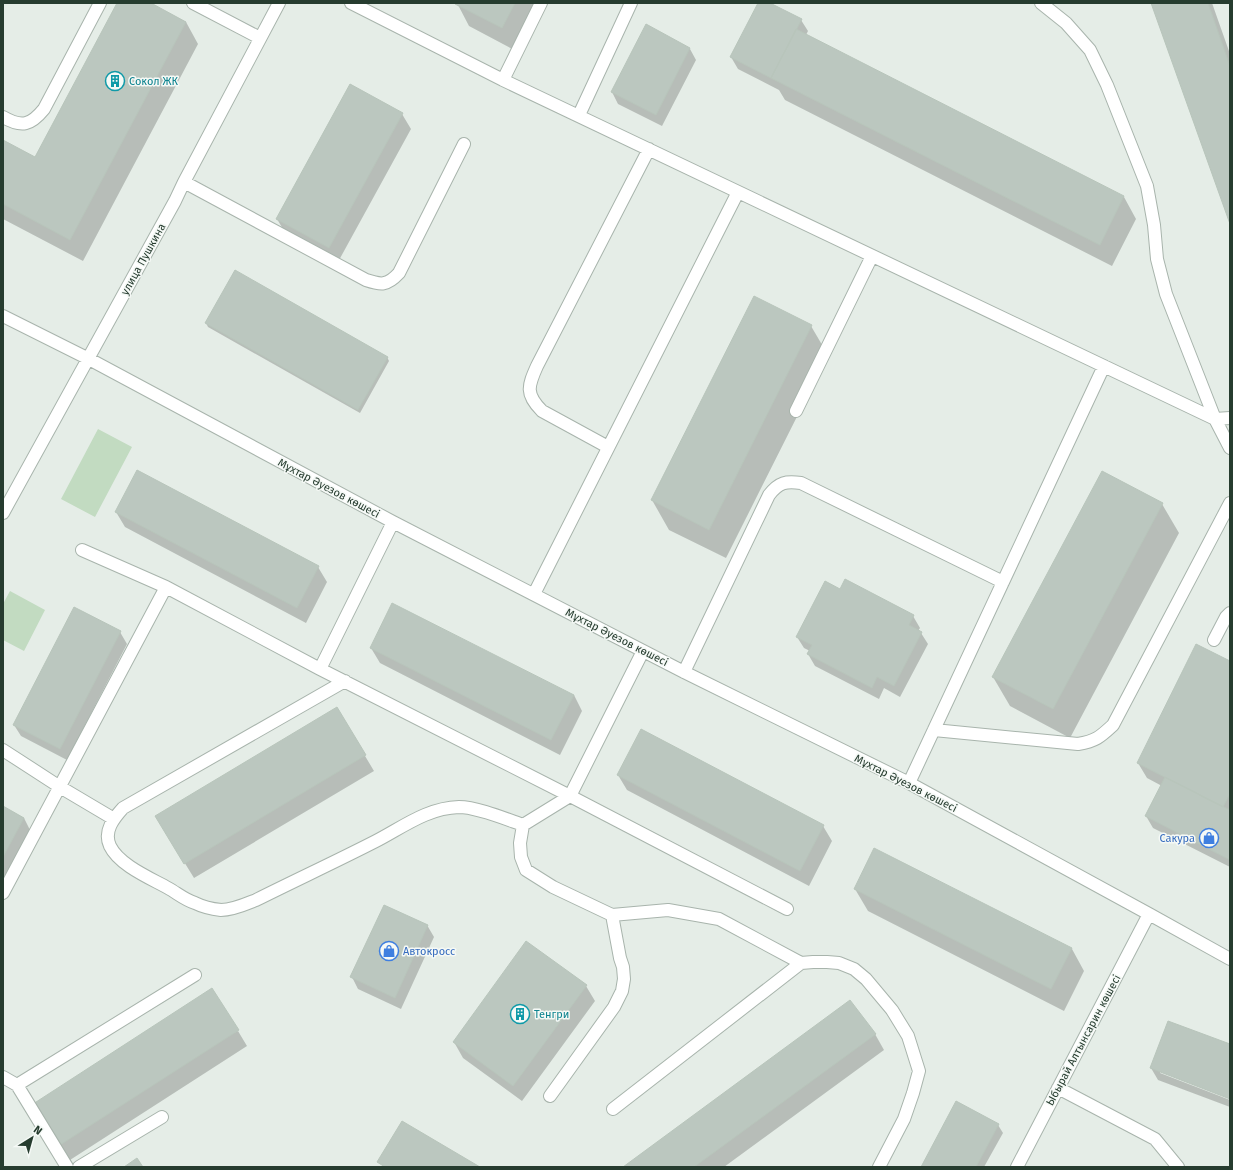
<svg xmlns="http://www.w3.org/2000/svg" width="1233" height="1170" font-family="'Fira Sans',sans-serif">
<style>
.green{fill:#c2dbc1}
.shadow{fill:#0003}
.building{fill:#bbc7bf;stroke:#b8c5bb}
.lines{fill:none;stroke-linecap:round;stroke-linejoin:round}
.minor-casing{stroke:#a8b4ac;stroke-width:14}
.minor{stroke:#fff;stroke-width:12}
.labels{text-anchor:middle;stroke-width:3;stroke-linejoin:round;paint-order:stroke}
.culture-label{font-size:11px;fill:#0d838f;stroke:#f5f9f6;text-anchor:start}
.street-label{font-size:11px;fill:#263c2f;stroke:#f5f9f6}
.shop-label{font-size:11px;fill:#366cbe;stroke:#f5f9f6;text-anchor:end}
</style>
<rect width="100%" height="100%" fill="#e5ede7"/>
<path class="green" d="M 98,429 L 132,447 L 95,517 L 61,499 Z
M 10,591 L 45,610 L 24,651 L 3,640 L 3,604 Z"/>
<path class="shadow" d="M 118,3 L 149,3 L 186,22 L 198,44 L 83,261 L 3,219 L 3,141 L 35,158 Z
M 457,3 L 539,3 L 514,50 L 469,26 Z
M 759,3 L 768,3 L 801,20 L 808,31 L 806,35 L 1124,197 L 1136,219 L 1112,266 L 785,100 L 779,90 L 738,69 L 731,57 Z
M 1152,3 L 1212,3 L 1230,54 L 1230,221 Z
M 646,26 L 690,49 L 696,60 L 662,126 L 618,104 L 612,92 Z
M 402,114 L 411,129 L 338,262 L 286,234 L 277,219 Z
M 206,323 L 387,357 L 389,361 L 360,413 L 208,327 Z
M 811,326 L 828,355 L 726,558 L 669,530 L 652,500 Z
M 1162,504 L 1179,533 L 1070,738 L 1010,706 L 993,677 Z
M 116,512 L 318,567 L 327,582 L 306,623 L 125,527 Z
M 840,590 L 913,616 L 920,628 L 918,631 L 921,633 L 928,644 L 900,697 L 884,688 L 879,699 L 815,666 L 808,654 L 810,651 L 804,648 L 797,637 Z
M 120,632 L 127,644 L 67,760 L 21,736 L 14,725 Z
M 371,648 L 574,695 L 582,711 L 560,755 L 380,663 Z
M 1230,662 L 1230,867 L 1153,828 L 1146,816 L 1162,786 L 1147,778 L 1138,763 Z
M 337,709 L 374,771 L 194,878 L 165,831 Z
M 618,775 L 823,826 L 832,841 L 809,886 L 627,790 Z
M 3,807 L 24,818 L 32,834 L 3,889 Z
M 855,889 L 1072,949 L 1084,971 L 1064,1011 L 868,911 Z
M 427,925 L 434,937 L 401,1009 L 358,989 L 352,977 Z
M 586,986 L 595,1001 L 522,1101 L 463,1058 L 454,1042 Z
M 238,1031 L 247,1046 L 70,1160 L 43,1119 Z
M 875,1034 L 884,1050 L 724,1167 L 624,1167 Z
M 1230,1045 L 1230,1098 L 1160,1071 L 1160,1073 L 1230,1100 L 1230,1107 L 1158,1080 L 1151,1068 Z
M 998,1125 L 1003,1133 L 984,1167 L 922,1167 Z"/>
<path class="building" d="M 117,3 L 151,3 L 186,22 L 70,240 L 3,204 L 3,140 L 35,157 Z
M 456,3 L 515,3 L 502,28 L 455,4 Z
M 758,3 L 770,3 L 802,19 L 771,78 L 730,57 Z
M 1151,3 L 1208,3 L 1230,66 L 1230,224 Z
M 646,24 L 690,48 L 656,115 L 611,92 Z
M 796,29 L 1124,196 L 1100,245 L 771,78 Z
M 350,84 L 403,113 L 329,248 L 276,219 Z
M 235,270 L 388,357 L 358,410 L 205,323 Z
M 754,296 L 812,325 L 709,530 L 651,500 Z
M 137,470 L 319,566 L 297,608 L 115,512 Z
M 1102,471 L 1163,503 L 1053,709 L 992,677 Z
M 845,579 L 914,615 L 909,625 L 922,632 L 894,686 L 877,677 L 872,688 L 807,654 L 812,645 L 796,637 L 825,581 L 840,589 Z
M 392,603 L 574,695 L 551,740 L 370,648 Z
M 74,607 L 121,631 L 60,749 L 13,725 Z
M 1196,644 L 1230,661 L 1230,794 L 1223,807 L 1137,763 Z
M 337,707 L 366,755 L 184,864 L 155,816 Z
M 641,729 L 824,825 L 800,871 L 617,775 Z
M 1165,777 L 1230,810 L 1230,860 L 1145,816 Z
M 3,806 L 24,818 L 3,857 Z
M 874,848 L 1072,948 L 1051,989 L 854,889 Z
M 384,905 L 428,925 L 395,998 L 350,977 Z
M 526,941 L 587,985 L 513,1086 L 453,1042 Z
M 212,988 L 239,1030 L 60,1145 L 33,1104 Z
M 850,1000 L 876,1034 L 694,1167 L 623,1167 Z
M 1168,1021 L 1230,1044 L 1230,1099 L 1150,1068 Z
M 956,1101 L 999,1124 L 976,1167 L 921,1167 Z
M 402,1121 L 480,1167 L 385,1167 L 377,1162 Z
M 137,1158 L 143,1167 L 124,1167 Z"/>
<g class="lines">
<defs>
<path id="minor" d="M 193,3 L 260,38
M 351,3 L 503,80 L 1215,419 L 1230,418
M 1041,3 L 1066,23 L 1090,50 L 1107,85 L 1147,186 L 1154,225 L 1157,259 L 1166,294 L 1215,419 L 1230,448
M 503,80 L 541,3
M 579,115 L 631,3
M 3,117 C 22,128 31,125 44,109 L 100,3
M 184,182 L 366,280 C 381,285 387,286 399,273 L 464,144
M 3,316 L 89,359 L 393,522 L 684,672 L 909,783 L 1149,914 L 1230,959
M 796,411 L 872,256
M 608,447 L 542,411 C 525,394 528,386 537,366 L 649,149
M 3,513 L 175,201 L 184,182 L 279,3
M 82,550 L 166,587 L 320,669 L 570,796 L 787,909
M 534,594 L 738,192
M 1214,640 L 1226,617 L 1230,613
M 320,669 L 393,522
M 684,672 L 769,495 C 779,482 786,481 801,483 L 1003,582
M 345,681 L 123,808 C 114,818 103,831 110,846 C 119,865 150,878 168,888 C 177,893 185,900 195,903 C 203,907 212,909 221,910 C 233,910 246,904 256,900 C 296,880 337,861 376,841 C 403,827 427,808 459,807 C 477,807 506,819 523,825 L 570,796 L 643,651
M 934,730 L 1078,744 C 1096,741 1100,737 1113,725 L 1230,503
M 3,750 L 60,787 L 114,819
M 909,783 L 1104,366
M 523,825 L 520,843 L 521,857 L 526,870 L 553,887 L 612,915 L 620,958 L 623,967 L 624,979 L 622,991 L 614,1007 L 550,1096
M 3,893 L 166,587
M 612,915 L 668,910 L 719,919 L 801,963
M 3,1077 L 17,1085 L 195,975
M 17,1085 L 67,1167
M 1058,1088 L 1155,1139 L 1178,1167
M 613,1109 L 801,963 L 813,962 L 827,962 L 839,963 L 854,969 L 866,979 L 892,1010 L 908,1036 L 919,1071 L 913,1093 L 904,1119 L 879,1167
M 79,1167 L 162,1117
M 1017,1167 L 1149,914"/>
</defs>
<use href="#minor" class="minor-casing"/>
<use href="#minor" class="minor"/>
</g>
<defs>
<symbol id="building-ring" viewBox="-11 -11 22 22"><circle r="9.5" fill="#f5f9f6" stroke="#0f9aa8" stroke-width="1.5"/><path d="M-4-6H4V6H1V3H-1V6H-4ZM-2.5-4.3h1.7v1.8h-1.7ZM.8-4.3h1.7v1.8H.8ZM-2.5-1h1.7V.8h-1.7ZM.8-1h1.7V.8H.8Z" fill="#0f9aa8"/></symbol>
<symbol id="shop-ring" viewBox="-11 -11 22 22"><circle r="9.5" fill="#f5f9f6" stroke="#3f7fe0" stroke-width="1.5"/><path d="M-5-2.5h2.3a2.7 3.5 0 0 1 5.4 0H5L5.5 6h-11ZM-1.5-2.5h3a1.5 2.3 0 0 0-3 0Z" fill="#3f7fe0"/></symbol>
</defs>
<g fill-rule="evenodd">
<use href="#building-ring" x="104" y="70" width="22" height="22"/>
<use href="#shop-ring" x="1198" y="827" width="22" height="22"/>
<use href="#shop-ring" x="378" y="940" width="22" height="22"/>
<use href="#building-ring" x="509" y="1003" width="22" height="22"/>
</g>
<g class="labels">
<g class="culture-label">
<text x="129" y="85">Сокол ЖК</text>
<text x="534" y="1018">Тенгри</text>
</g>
<g class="street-label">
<text transform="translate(143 259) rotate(-61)" y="4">улица Пушкина</text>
<text transform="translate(329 488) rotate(28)" y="4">Мұхтар Әуезов көшесі</text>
<text transform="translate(617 637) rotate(27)" y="4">Мұхтар Әуезов көшесі</text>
<text transform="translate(906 783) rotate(27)" y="4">Мұхтар Әуезов көшесі</text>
<text transform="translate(1083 1040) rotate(-62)" y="4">Ыбырай Алтынсарин көшесі</text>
</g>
<g class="shop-label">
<text x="1195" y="842">Сакура</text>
<text x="403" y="955" text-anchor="start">Автокросс</text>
</g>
</g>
<rect width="1233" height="1170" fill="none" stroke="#263c2f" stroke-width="8"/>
<g transform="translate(32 1138) rotate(37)" stroke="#f5f9f6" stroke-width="3" paint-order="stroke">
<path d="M0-3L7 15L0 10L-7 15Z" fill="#263c2f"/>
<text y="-6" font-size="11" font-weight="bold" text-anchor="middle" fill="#263c2f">N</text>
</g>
</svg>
